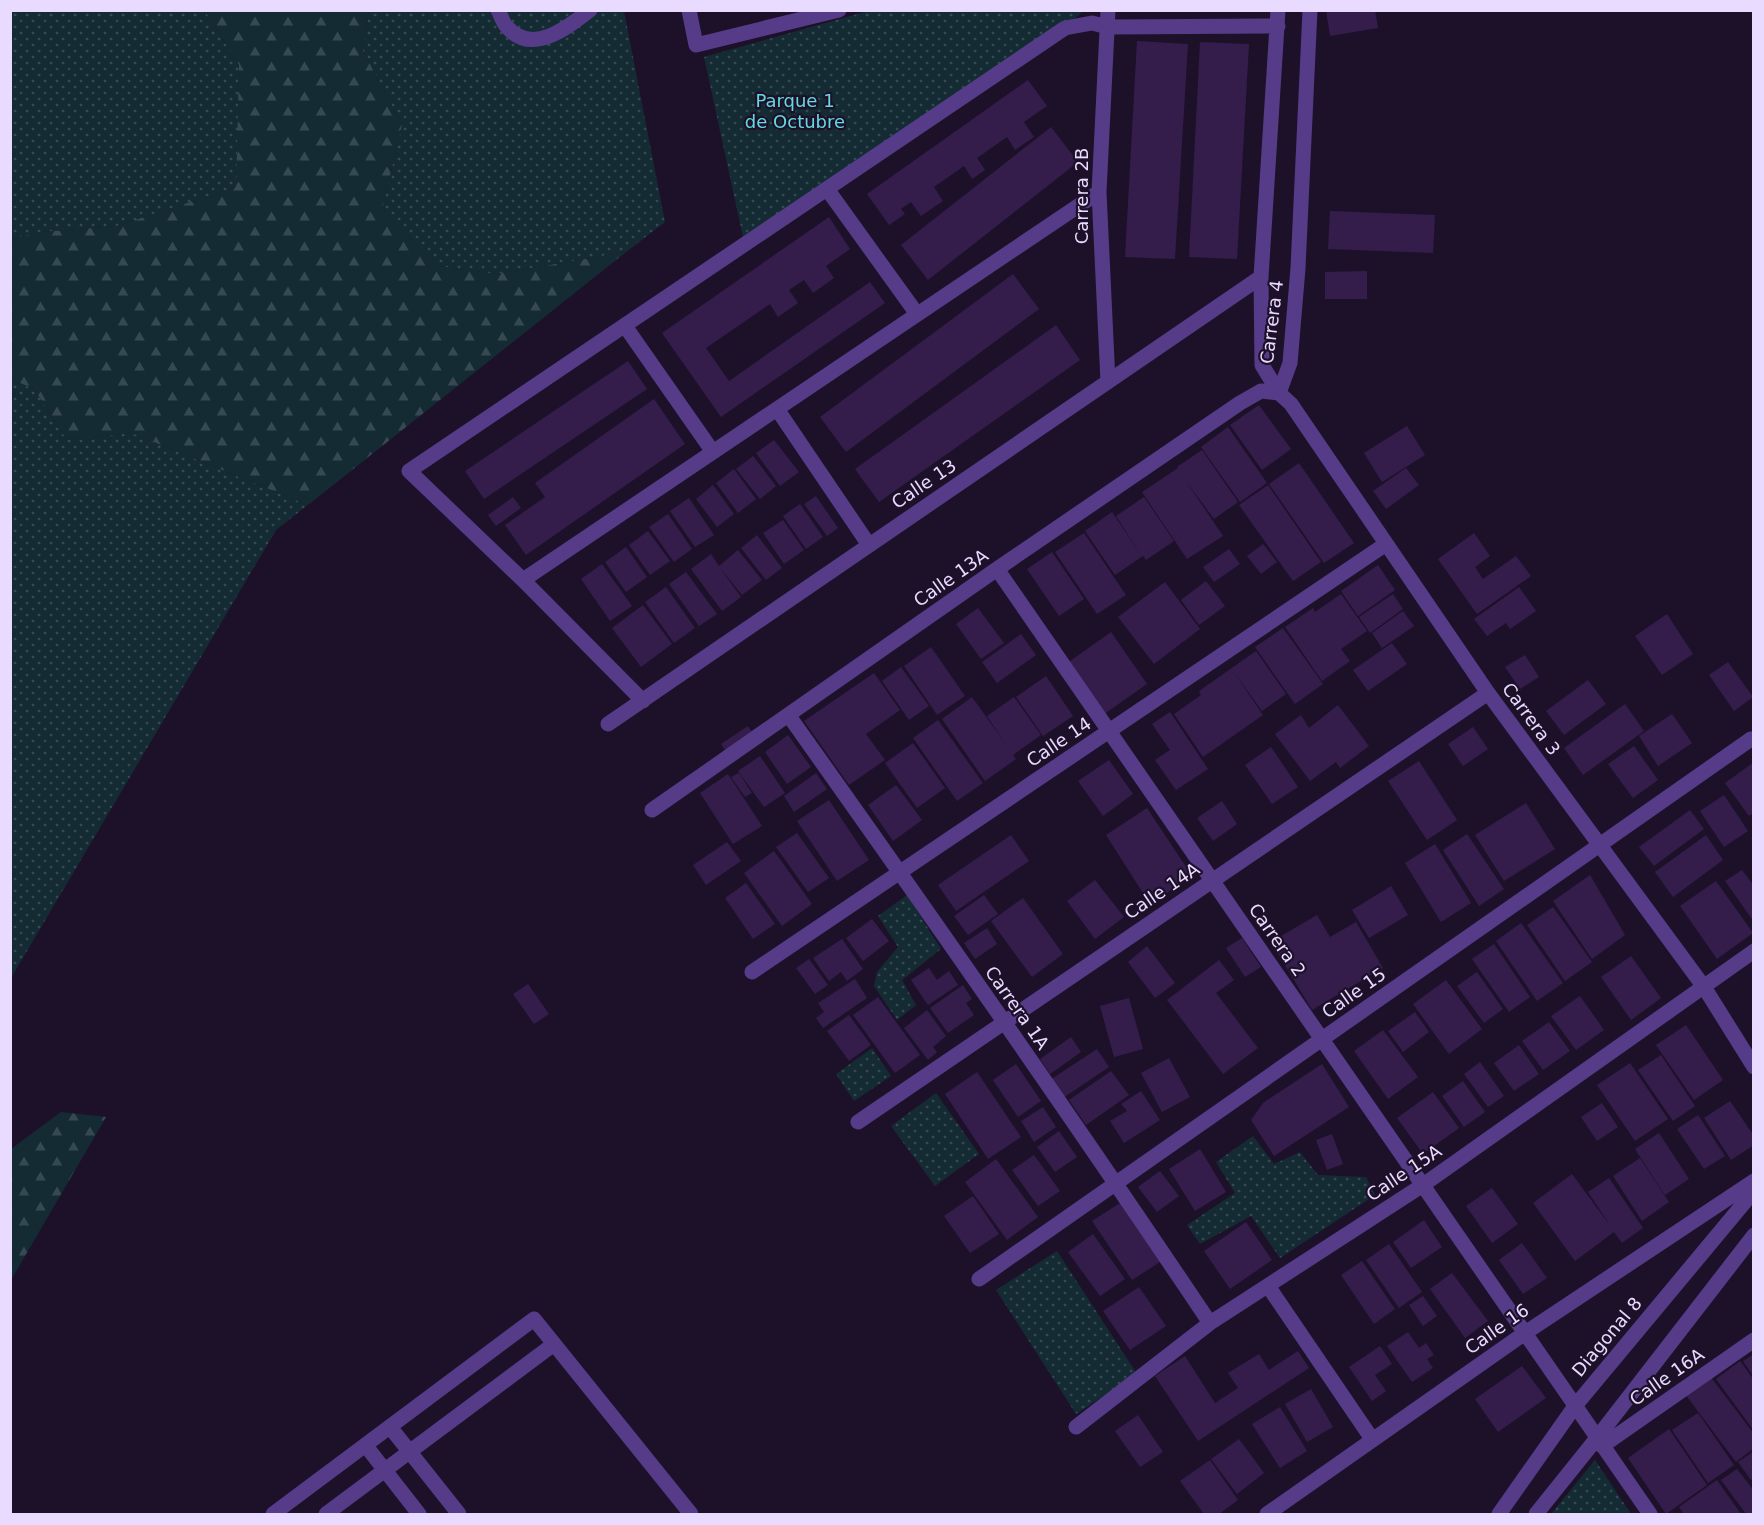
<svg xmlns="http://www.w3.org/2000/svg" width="1764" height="1525" font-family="'DejaVu Sans',sans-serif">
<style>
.green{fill:url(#green-dots)}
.forest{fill:url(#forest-firs)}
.building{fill:#341d4b}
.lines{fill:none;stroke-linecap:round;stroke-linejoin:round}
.minor{stroke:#563c88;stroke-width:15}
.labels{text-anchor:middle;stroke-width:4.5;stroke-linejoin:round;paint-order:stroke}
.park-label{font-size:18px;fill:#64d9e0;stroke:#1d112a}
.street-label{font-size:18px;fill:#e9daff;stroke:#1d112a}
</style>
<defs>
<pattern id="green-dots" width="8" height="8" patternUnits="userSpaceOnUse" patternTransform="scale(1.5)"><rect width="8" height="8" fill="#142b34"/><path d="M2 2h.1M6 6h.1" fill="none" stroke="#364952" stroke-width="1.8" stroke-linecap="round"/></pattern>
<pattern id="forest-firs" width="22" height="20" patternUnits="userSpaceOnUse" patternTransform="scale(1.5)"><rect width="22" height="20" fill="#142b34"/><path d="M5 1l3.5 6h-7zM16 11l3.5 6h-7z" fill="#364952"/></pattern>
</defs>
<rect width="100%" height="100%" fill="#1d112a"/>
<path class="green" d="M 10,11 L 205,11 L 239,65 L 237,187 L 117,226 L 41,232 L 11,239 Z
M 369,11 L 624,11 L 665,222 L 626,252 L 497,274 L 437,266 L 382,209 L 402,125 L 362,49 Z
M 868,11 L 1083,11 L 1065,28 L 743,237 L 704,57 Z
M 11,379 L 34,389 L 67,440 L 132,433 L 308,505 L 276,530 L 11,978 Z
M 907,895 L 941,949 L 902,980 L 916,1005 L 897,1020 L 874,986 L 877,972 L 898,947 L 878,916 Z
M 872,1048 L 891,1076 L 854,1101 L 836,1074 Z
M 936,1093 L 979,1154 L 935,1186 L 891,1126 Z
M 1253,1136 L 1274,1164 L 1300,1152 L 1318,1175 L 1366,1177 L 1375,1195 L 1280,1258 L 1251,1216 L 1200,1244 L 1187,1225 L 1235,1193 L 1216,1162 Z
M 1057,1251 L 1137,1374 L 1076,1414 L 996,1290 Z
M 1595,1460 L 1631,1514 L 1551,1514 Z"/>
<path class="forest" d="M 369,10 L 362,49 L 402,125 L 382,209 L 437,266 L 497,274 L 626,252 L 308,505 L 132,433 L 67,440 L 34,389 L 11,379 L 11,239 L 41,232 L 117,226 L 236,187 L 239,65 L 205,11 Z
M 61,1112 L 106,1117 L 11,1280 L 11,1149 Z"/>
<path class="building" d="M 1326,10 L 1375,10 L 1378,28 L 1330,36 Z
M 1137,41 L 1188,44 L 1175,259 L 1125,257 Z
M 1200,42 L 1249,44 L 1237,259 L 1189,257 Z
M 1028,80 L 1047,106 L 1024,122 L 1034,137 L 1015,150 L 1007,137 L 977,158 L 985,170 L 972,179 L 964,166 L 934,187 L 943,201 L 921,216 L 911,202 L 901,209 L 905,214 L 889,225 L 867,194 Z
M 1051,127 L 1078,162 L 928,280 L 901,245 Z
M 1330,211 L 1435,215 L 1433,253 L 1328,249 Z
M 829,217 L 850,249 L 826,266 L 834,278 L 813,293 L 804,280 L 789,290 L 798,303 L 778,317 L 770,304 L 706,348 L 729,381 L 870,282 L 885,303 L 721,417 L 662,333 Z
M 1367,271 L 1367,299 L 1325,299 L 1325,272 Z
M 1013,274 L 1039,309 L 846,452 L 820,417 Z
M 1056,325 L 1080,360 L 879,502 L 855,469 Z
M 628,361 L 647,389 L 484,499 L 465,471 Z
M 654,399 L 685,444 L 526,555 L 505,525 L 545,497 L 535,483 Z
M 1259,405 L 1291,449 L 1262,470 L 1230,425 Z
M 1407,426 L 1425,455 L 1382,482 L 1364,453 Z
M 1228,427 L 1267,483 L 1240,502 L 1201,447 Z
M 774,440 L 799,472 L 780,486 L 756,453 Z
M 1202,450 L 1238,502 L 1214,519 L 1186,481 L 1223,536 L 1187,559 L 1142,492 L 1178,468 L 1177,467 Z
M 753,456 L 776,486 L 760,499 L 736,469 Z
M 1299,463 L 1354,543 L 1324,563 L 1269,484 Z
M 1406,468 L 1419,485 L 1386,509 L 1373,491 Z
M 734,469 L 756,499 L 738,513 L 716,483 Z
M 713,485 L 734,514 L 717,527 L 696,499 Z
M 1268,485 L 1321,562 L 1293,581 L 1239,505 Z
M 816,496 L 838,528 L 827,536 L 804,504 Z
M 513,497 L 521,508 L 496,526 L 488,515 Z
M 1144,497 L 1174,541 L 1146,560 L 1143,556 L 1115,575 L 1085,531 L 1112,512 L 1141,555 L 1116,516 Z
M 689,498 L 714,535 L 695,547 L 670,511 Z
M 800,504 L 823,537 L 806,549 L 783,516 Z
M 668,514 L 692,549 L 674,562 L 649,527 Z
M 783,520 L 804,550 L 784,564 L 763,533 Z
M 648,531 L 670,561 L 650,575 L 629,545 Z
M 1084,533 L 1126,595 L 1097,614 L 1055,552 Z
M 1474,533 L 1490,556 L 1475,567 L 1483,579 L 1516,556 L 1531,576 L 1477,614 L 1438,559 Z
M 757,535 L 782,568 L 766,580 L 741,548 Z
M 1263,544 L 1277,562 L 1261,574 L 1247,556 Z
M 626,547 L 647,577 L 626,592 L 605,562 Z
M 1229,549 L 1240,564 L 1214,582 L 1203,567 Z
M 738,550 L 762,580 L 742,595 L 720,568 L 741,597 L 722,611 L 691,569 L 711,554 L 719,566 Z
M 1052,552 L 1084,599 L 1059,616 L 1027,569 Z
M 602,564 L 632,606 L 610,621 L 581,579 Z
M 1378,565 L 1395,590 L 1358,616 L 1341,591 Z
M 686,572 L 717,614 L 699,626 L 669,584 Z
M 1206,581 L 1225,606 L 1199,625 L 1181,600 Z
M 1165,582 L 1200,629 L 1154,664 L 1118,617 Z
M 666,587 L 695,628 L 674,643 L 645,602 Z
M 1519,587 L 1536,611 L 1510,629 L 1506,623 L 1487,636 L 1474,619 Z
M 1341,594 L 1367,631 L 1341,649 L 1350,661 L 1322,681 L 1285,627 L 1313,608 L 1315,612 Z
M 1393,594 L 1403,609 L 1370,633 L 1359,617 Z
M 643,605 L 672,644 L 641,667 L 612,628 Z
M 978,608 L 1004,643 L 981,659 L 956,624 Z
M 1403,611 L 1414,626 L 1382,648 L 1372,633 Z
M 1667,614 L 1693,654 L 1662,675 L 1635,636 Z
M 1283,628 L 1323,684 L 1295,704 L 1255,647 Z
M 1111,632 L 1147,684 L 1103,715 L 1066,664 Z
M 1021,634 L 1036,655 L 997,683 L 982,662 Z
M 1392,643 L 1407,664 L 1368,691 L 1353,670 Z
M 931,647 L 965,696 L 937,715 L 904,666 Z
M 1256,651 L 1286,694 L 1262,711 L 1233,671 L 1263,715 L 1203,757 L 1174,714 L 1201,695 L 1199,691 Z
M 1525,655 L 1539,677 L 1520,689 L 1505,667 Z
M 1728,662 L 1753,697 L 1734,711 L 1709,675 Z
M 901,667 L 929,706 L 909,720 L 882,681 Z
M 874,673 L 900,710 L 866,734 L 885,760 L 849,785 L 804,721 Z
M 1046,676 L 1073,716 L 1043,736 L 1016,697 Z
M 1588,680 L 1606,704 L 1564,735 L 1546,711 Z
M 972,697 L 1005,743 L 987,716 L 1014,697 L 1041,735 L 1013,755 L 1016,759 L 985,781 L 942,719 Z
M 1625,704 L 1644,731 L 1583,775 L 1564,748 Z
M 1338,705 L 1369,746 L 1340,768 L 1336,762 L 1310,781 L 1275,734 L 1301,715 L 1309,728 Z
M 1170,712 L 1208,769 L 1176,790 L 1155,760 L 1170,750 L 1152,724 Z
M 1672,714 L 1692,743 L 1658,766 L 1639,736 Z
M 938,720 L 983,783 L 957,801 L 913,738 Z
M 748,726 L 754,735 L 727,753 L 721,744 Z
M 1473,727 L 1488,749 L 1463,766 L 1448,744 Z
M 788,735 L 811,767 L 787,784 L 765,752 Z
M 913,743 L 945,788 L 917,808 L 885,763 Z
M 1634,746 L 1658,780 L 1633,798 L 1608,764 Z
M 1271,747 L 1298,787 L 1272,804 L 1245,765 Z
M 760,756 L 785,793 L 764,807 L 738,771 Z
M 1109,760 L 1133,794 L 1103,816 L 1078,781 Z
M 1419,761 L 1457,820 L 1427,840 L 1388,781 Z
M 1754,762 L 1754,813 L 1749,816 L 1725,783 Z
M 739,773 L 752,793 L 745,797 L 731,777 Z
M 816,773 L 827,789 L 794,812 L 784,796 Z
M 728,774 L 762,826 L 733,844 L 700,793 Z
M 896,785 L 922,820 L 893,841 L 868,805 Z
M 1724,795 L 1748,831 L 1724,847 L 1700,811 Z
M 829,800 L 869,860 L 837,881 L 797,821 Z
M 1222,801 L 1237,824 L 1213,841 L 1197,818 Z
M 1526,803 L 1555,849 L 1504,881 L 1475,835 Z
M 1147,808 L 1192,876 L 1150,904 L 1106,835 Z
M 1690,810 L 1704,829 L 1654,866 L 1639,847 Z
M 797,833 L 829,878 L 808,892 L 776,847 Z
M 1467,834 L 1504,889 L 1479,906 L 1443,850 Z
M 1011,835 L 1029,861 L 956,911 L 938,885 Z
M 1706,835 L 1723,860 L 1673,897 L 1655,872 Z
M 727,842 L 741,861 L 706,885 L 693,865 Z
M 1435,844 L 1471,903 L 1441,922 L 1405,863 Z
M 774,851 L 812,904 L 782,926 L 744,873 Z
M 1742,870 L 1754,886 L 1754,922 L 1725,881 Z
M 1590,875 L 1625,935 L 1592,959 L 1553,901 Z
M 1095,880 L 1124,917 L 1095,939 L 1067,901 Z
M 1716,881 L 1753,933 L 1717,959 L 1680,906 Z
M 746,883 L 775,924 L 753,939 L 725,898 Z
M 1391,886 L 1408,915 L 1369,938 L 1352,910 Z
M 984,895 L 998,914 L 968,935 L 954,916 Z
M 1023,898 L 1063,954 L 1032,977 L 991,921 Z
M 1553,907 L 1592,962 L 1565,981 L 1527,925 Z
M 1317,915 L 1330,937 L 1356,922 L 1383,968 L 1312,1010 L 1271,942 Z
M 872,919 L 889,941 L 863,961 L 846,938 Z
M 1521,923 L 1563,983 L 1537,1001 L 1496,941 Z
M 987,928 L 997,944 L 975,959 L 964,943 Z
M 1242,938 L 1261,967 L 1245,977 L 1226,948 Z
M 842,939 L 863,969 L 847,981 L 841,972 L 829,981 L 813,958 Z
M 1494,944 L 1530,997 L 1509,1012 L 1472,959 Z
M 1147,946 L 1175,983 L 1155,998 L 1128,962 Z
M 1631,956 L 1661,998 L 1631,1020 L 1601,977 Z
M 809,959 L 828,985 L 815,994 L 796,968 Z
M 1219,960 L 1234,980 L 1216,993 L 1258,1048 L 1223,1074 L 1167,1000 Z
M 929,968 L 937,980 L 949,971 L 958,985 L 928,1005 L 911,980 Z
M 1477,972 L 1503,1009 L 1484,1023 L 1457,986 Z
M 855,979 L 867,998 L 823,1028 L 816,1018 L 824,1012 L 818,1003 Z
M 1446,980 L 1482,1029 L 1449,1054 L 1413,1004 Z
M 528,984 L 549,1014 L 534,1024 L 513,994 Z
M 963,985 L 972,999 L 966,1003 L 974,1015 L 948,1033 L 930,1008 Z
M 1580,996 L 1604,1030 L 1576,1050 L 1551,1016 Z
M 878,997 L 920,1055 L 895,1073 L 853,1015 Z
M 1129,998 L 1143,1049 L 1114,1057 L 1100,1006 Z
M 927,1010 L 946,1036 L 933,1047 L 937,1052 L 928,1060 L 904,1028 Z
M 1415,1012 L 1429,1032 L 1403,1052 L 1388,1031 Z
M 849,1015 L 871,1045 L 849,1061 L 827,1031 Z
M 1549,1022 L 1570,1051 L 1543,1070 L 1522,1041 Z
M 1686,1025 L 1723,1080 L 1694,1100 L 1656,1045 Z
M 1383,1030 L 1418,1077 L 1388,1099 L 1354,1051 Z
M 1071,1037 L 1081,1052 L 1050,1074 L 1040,1059 Z
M 1519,1045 L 1539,1074 L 1514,1091 L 1494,1063 Z
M 1097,1049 L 1109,1067 L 1063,1098 L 1050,1080 Z
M 1661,1055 L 1695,1106 L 1673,1121 L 1638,1070 Z
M 1169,1058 L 1190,1097 L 1162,1112 L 1141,1073 Z
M 1480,1062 L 1504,1096 L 1488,1107 L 1464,1074 Z
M 1630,1063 L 1668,1119 L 1635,1141 L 1597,1085 Z
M 1016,1064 L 1041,1101 L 1018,1117 L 993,1080 Z
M 1322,1064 L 1349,1107 L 1274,1156 L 1251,1120 L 1263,1103 Z
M 1111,1071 L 1129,1095 L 1086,1125 L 1069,1100 Z
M 977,1072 L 1021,1137 L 988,1159 L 945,1094 Z
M 1463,1081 L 1485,1112 L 1464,1127 L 1442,1096 Z
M 1141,1091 L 1160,1120 L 1124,1143 L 1110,1121 L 1127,1111 L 1121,1104 Z
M 1433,1092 L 1459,1128 L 1423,1154 L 1397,1118 Z
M 1730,1101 L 1754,1136 L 1754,1145 L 1731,1160 L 1704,1118 Z
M 1602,1103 L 1618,1127 L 1597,1141 L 1581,1117 Z
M 1043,1107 L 1056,1127 L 1034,1142 L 1021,1121 Z
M 1698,1115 L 1725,1156 L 1704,1169 L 1677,1129 Z
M 1059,1131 L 1077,1157 L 1055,1172 L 1037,1147 Z
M 1659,1133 L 1689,1179 L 1665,1195 L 1635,1149 Z
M 1332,1134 L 1343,1164 L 1327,1170 L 1316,1140 Z
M 1200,1149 L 1226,1192 L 1195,1211 L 1169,1169 Z
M 1034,1155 L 1060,1191 L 1038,1206 L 1012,1170 Z
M 1640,1158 L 1669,1202 L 1642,1221 L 1613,1176 Z
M 996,1159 L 1038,1217 L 1007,1240 L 965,1182 Z
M 1160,1171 L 1179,1196 L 1157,1212 L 1138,1187 Z
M 1572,1174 L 1611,1227 L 1588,1192 L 1609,1178 L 1643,1228 L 1622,1243 L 1614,1232 L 1575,1261 L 1533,1203 Z
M 1492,1188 L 1518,1224 L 1492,1243 L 1466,1206 Z
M 973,1196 L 999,1234 L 970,1253 L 944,1216 Z
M 1120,1203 L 1160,1262 L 1132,1280 L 1092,1221 Z
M 1424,1220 L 1442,1247 L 1411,1268 L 1393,1242 Z
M 1246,1222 L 1272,1260 L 1230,1289 L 1204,1251 Z
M 1093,1234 L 1125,1279 L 1100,1296 L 1068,1252 Z
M 1522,1243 L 1547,1278 L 1523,1294 L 1499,1260 Z
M 1389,1244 L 1422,1292 L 1399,1308 L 1366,1260 Z
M 1362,1261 L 1395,1309 L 1374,1324 L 1341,1275 Z
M 1452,1273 L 1488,1321 L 1465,1338 L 1430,1289 Z
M 1139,1287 L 1166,1326 L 1130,1350 L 1103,1311 Z
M 1423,1296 L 1437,1316 L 1423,1326 L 1409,1305 Z
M 1408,1332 L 1419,1348 L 1426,1343 L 1434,1355 L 1427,1359 L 1433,1368 L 1412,1382 L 1387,1346 Z
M 1380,1346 L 1392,1364 L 1375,1375 L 1386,1391 L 1372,1401 L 1349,1367 Z
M 1298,1351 L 1309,1368 L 1198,1441 L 1155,1376 L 1185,1356 L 1215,1403 L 1238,1388 L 1228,1373 L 1259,1354 L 1269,1370 Z
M 1754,1354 L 1754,1377 L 1743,1361 Z
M 1740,1361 L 1754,1380 L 1754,1431 L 1716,1379 Z
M 1522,1366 L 1546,1398 L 1498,1432 L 1475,1399 Z
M 1710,1376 L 1754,1434 L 1754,1448 L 1736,1462 L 1685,1394 Z
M 1311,1389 L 1333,1427 L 1307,1442 L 1285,1404 Z
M 1280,1407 L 1307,1451 L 1280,1468 L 1252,1424 Z
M 1698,1413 L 1734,1465 L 1708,1483 L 1672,1430 Z
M 1138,1415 L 1163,1452 L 1140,1467 L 1115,1431 Z
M 1669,1429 L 1707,1485 L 1666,1514 L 1628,1458 Z
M 1239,1439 L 1264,1473 L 1237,1494 L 1211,1459 Z
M 1754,1451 L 1754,1478 L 1751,1480 L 1738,1462 Z
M 1210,1460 L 1238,1500 L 1219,1514 L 1204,1514 L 1180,1481 Z
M 1737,1469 L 1754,1491 L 1754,1514 L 1746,1514 L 1721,1480 Z
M 1717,1480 L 1741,1514 L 1684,1514 L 1679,1507 Z"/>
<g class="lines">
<path class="minor" d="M 498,10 C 501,16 503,23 507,27 C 532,56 567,28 590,10
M 689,10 L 696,45 L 839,10
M 1278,10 L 1261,277 L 1262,365 L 1279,393 L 1291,404 L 1488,693 L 1704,987 L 1754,1067
M 827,189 L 917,314
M 625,326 L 713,452
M 1108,382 L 1099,192 L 1108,10
M 1279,393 L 1290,363 L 1298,268 L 1310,10
M 777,409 L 869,545
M 997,569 L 1650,1514
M 523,580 L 1099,192
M 643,701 L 523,580 L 409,471 L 1065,28 L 1092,23 L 1108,27 L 1278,26
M 789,716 C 932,917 1073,1119 1210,1323
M 608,724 L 1261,277
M 652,810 L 997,569 L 1240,403 L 1261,391 L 1279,393
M 752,972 L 1386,544
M 858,1122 L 1488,693
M 979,1279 L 1751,739
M 1268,1286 L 1372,1439
M 390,1427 L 459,1514
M 1076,1427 L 1210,1323 L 1423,1185 L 1754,951
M 366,1446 L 419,1514
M 1602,1446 L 1754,1340
M 273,1514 L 534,1319 L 691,1514
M 326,1514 L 554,1344
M 1267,1514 L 1525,1333 L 1754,1181
M 1499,1514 L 1575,1406 L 1754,1191
M 1536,1514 L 1597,1438 L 1754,1235"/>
</g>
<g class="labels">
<g class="park-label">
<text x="795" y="107">Parque 1<tspan x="795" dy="21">de Octubre</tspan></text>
</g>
<g class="street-label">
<text transform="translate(1082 196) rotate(-90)" y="6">Carrera 2B</text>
<text transform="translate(1272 322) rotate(-83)" y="6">Carrera 4</text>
<text transform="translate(924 484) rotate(-34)" y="6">Calle 13</text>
<text transform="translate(951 578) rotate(-35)" y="6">Calle 13A</text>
<text transform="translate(1531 719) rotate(54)" y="6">Carrera 3</text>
<text transform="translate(1059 742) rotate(-34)" y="6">Calle 14</text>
<text transform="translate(1162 891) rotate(-34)" y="6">Calle 14A</text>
<text transform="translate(1277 940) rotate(55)" y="6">Carrera 2</text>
<text transform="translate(1354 993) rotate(-35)" y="6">Calle 15</text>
<text transform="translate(1017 1008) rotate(55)" y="6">Carrera 1A</text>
<text transform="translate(1404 1173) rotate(-34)" y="6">Calle 15A</text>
<text transform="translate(1497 1329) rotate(-35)" y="6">Calle 16</text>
<text transform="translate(1607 1337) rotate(-50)" y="6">Diagonal 8</text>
<text transform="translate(1667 1377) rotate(-35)" y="6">Calle 16A</text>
</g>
</g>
<rect width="1764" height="1525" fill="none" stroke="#e9daff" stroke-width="24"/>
</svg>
